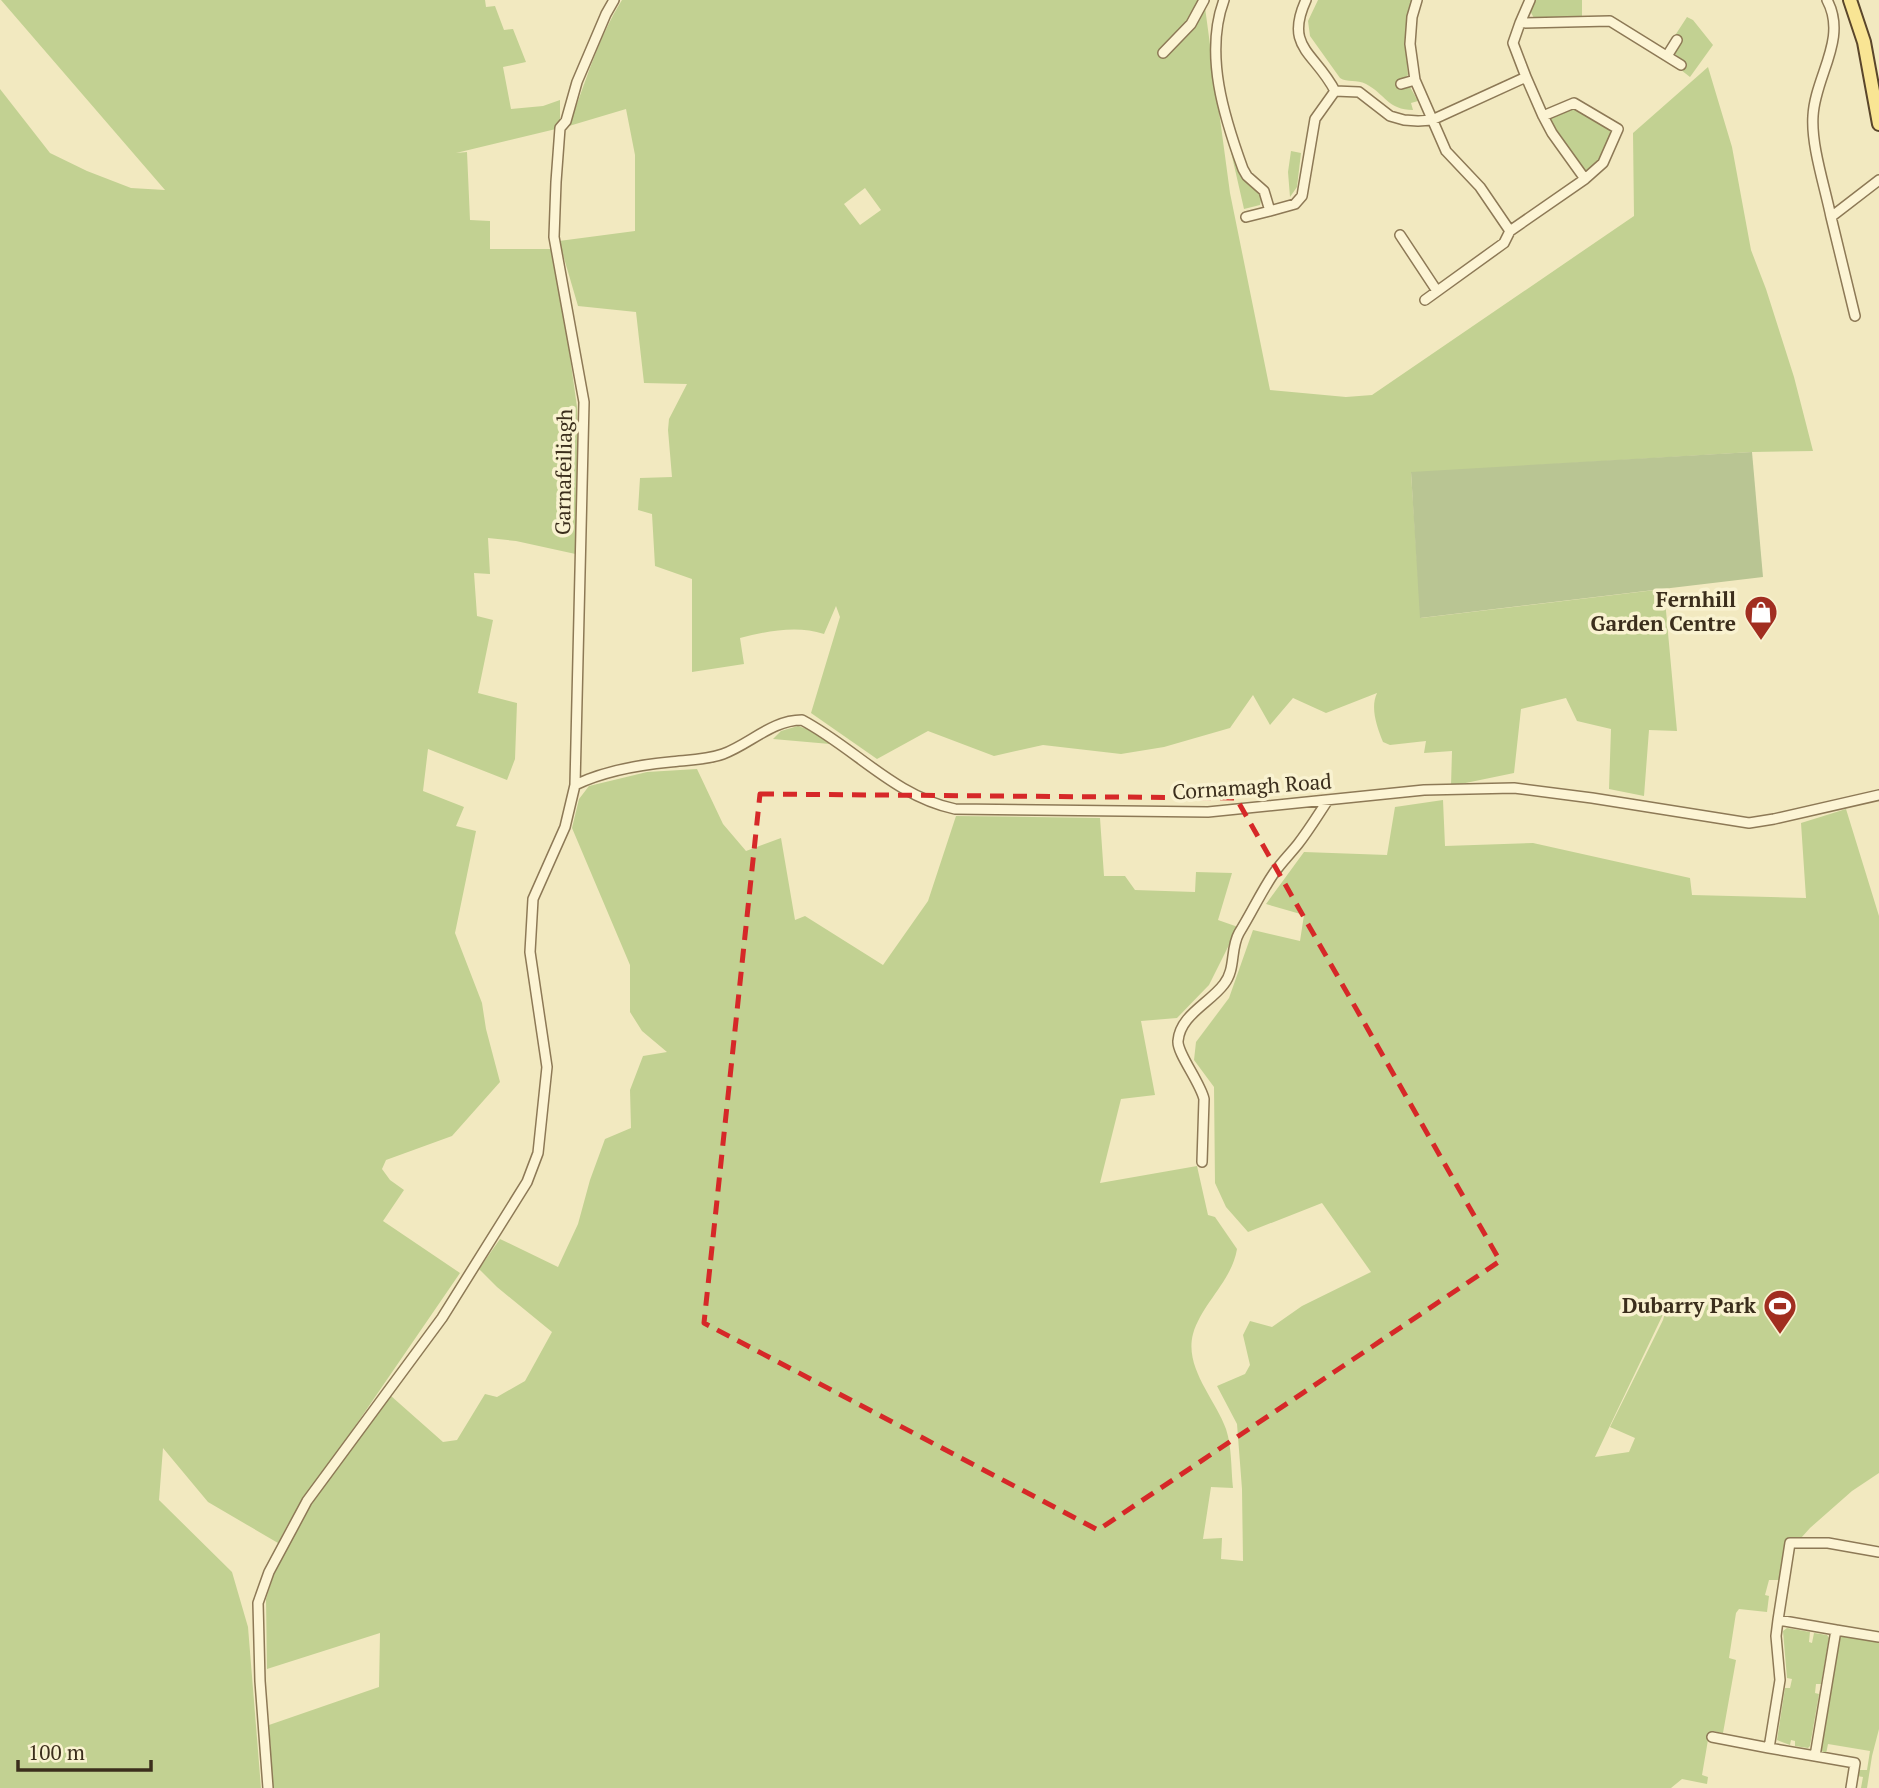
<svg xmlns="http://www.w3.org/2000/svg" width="1879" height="1788" font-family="'PT Serif',serif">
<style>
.green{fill:#c2d192;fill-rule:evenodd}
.cemetery{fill:#b9c593}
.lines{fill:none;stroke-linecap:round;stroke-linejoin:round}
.minor-casing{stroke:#8d7956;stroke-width:12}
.major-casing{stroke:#5a462b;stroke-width:16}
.minor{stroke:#fcf4d4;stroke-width:9}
.major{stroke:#f9e594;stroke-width:12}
.marked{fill:none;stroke:#d62828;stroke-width:5;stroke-dasharray:14 9;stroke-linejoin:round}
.labels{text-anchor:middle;stroke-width:7;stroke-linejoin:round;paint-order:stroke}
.street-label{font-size:21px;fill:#3b2e1c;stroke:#f9f2d0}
.poi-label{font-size:21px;font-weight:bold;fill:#3b2e1c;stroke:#f9f2d0;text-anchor:end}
</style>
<rect width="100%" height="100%" fill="#f2e9c0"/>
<path class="green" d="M 1,0 L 485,0 L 486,7 L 495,6 L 504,30 L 513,29 L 526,62 L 503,67 L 511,109 L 543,106 L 560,100 L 560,128 L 456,153 L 467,152 L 470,220 L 490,221 L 490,249 L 555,249 L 577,407 L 580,555 L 516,541 L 488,538 L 490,574 L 474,573 L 477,616 L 493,620 L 478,693 L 517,703 L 515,759 L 507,780 L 428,749 L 423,791 L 464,807 L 456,826 L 476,831 L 455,933 L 482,1003 L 486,1029 L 500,1082 L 452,1136 L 386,1160 L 382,1169 L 390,1180 L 404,1190 L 383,1221 L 460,1273 L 288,1524 L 278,1543 L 208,1502 L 163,1448 L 159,1500 L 232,1572 L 248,1627 L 261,1788 L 0,1788 L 0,89 L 50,153 L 87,171 L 131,188 L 165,190 Z
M 622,0 L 1204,0 L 1230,193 L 1270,390 L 1346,397 L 1372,395 L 1634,216 L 1633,133 L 1708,67 L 1732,147 L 1751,250 L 1766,289 L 1794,377 L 1813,451 L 1752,452 L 1411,473 L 1421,618 L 1664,589 L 1677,731 L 1649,730 L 1644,796 L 1609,789 L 1611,729 L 1577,721 L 1566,698 L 1521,709 L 1514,773 L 1451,786 L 1452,751 L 1424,753 L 1426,741 L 1390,745 L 1383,742 C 1377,727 1370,708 1377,693 L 1326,713 L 1293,698 L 1270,725 L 1253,695 L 1230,728 L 1164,747 L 1121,754 L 1043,745 L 994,756 L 928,731 L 877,759 L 811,713 L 840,617 L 836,606 L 824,634 C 797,625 768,631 740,638 L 744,664 L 692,672 L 692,579 L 655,566 L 652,514 L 638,510 L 640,478 L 672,477 L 668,430 L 669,419 L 687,384 L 644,383 L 636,312 L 578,306 L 559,241 L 635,231 L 635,155 L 626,109 L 569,126 C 585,84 598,38 622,0 ZM 865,188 L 881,210 L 860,225 L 844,204 Z
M 1318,0 L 1413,0 L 1405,37 L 1408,75 L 1400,81 L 1402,88 L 1410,87 L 1418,101 L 1411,103 L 1413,110 C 1388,110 1385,94 1366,84 C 1357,79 1347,83 1340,78 L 1310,36 L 1308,21 Z
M 1534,0 L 1582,0 L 1582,17 L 1534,18 L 1530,11 Z
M 1687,17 L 1693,20 L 1713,45 L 1690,77 L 1681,70 L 1685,63 L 1674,53 L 1680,42 L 1674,37 Z
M 1572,107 L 1612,131 C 1606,147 1602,166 1585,171 L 1551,122 L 1551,117 Z
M 1231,142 L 1262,196 L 1260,205 L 1244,209 L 1229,143 Z
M 1291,151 L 1301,153 L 1297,187 L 1290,197 L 1288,172 Z
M 798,726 L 813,731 L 830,744 L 773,739 L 781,731 Z
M 697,769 L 723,824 L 746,851 L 781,838 L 795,920 L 805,916 L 883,965 L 928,901 L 956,816 L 1100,818 L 1104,876 L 1125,876 L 1135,890 L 1195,892 L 1196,872 L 1232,873 L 1218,920 L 1238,927 L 1209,985 L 1177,1018 L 1141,1021 L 1155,1095 L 1121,1099 L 1100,1183 L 1197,1166 L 1208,1215 L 1215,1217 L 1237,1249 C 1232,1281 1202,1303 1193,1334 C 1184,1368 1216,1400 1226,1429 C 1232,1447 1231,1470 1233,1488 L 1211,1487 L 1203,1539 L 1222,1538 L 1221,1559 L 1243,1561 L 1242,1489 L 1237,1424 L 1217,1386 L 1245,1374 L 1250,1365 L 1243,1335 L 1250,1321 L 1272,1327 L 1302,1306 L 1371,1272 L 1322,1203 L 1248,1232 L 1226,1207 L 1215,1183 L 1214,1087 L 1194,1060 L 1196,1042 L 1229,998 L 1253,930 L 1300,941 L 1304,915 L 1266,904 L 1304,852 L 1387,855 L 1395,807 L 1443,800 L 1445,846 L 1533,843 L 1690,878 L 1692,895 L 1806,898 L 1801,823 L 1846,809 L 1879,916 L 1879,1473 L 1852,1491 L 1810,1528 L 1783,1558 L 1779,1580 L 1769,1580 L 1765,1595 L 1769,1596 L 1767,1612 L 1739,1609 L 1736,1613 L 1729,1658 L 1736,1660 L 1723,1733 L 1713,1731 L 1708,1740 L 1702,1775 L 1708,1777 L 1707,1784 L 1682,1779 L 1671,1788 L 273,1788 L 269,1725 L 379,1687 L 380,1633 L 267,1669 L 266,1599 L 274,1574 L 300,1520 L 338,1463 L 391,1396 L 443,1442 L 457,1440 L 485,1394 L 497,1397 L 525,1381 L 552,1332 L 497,1287 L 479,1269 L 500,1239 L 558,1267 L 578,1224 L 590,1180 L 605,1139 L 631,1128 L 630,1090 L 643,1056 L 667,1052 L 642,1031 L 630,1012 L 630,965 L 572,828 L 579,799 L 589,786 L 647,772 ZM 1667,1306 L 1663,1320 L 1610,1427 L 1635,1438 L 1629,1452 L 1595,1457 Z
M 1787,1628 L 1810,1632 L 1809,1642 L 1812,1643 L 1814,1633 L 1827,1635 L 1829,1638 L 1821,1684 L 1816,1684 L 1815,1693 L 1819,1694 L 1810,1746 L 1808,1748 L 1795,1746 L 1795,1741 L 1791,1740 L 1790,1745 L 1777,1740 L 1785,1688 L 1790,1688 L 1792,1679 L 1787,1678 L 1783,1631 Z
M 1845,1635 L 1879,1641 L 1879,1729 L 1872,1756 L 1867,1788 L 1861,1788 L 1863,1777 L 1857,1776 L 1858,1770 L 1867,1770 L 1870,1751 L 1828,1744 L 1826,1754 L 1820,1750 L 1839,1638 Z"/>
<path class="cemetery" d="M 1752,452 L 1763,577 L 1420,618 L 1411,472 Z"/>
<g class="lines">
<defs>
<path id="minor" d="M 1224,0 C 1204,54 1224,117 1243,169 L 1247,176 L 1264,191 L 1270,211 L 1295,204 L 1302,196 L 1315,119 L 1335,91 C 1315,52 1284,48 1306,0
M 1417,0 L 1412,17 L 1410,44 L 1415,80 L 1446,151 L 1480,187 L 1510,231 L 1585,179
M 1827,0 C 1848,39 1815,76 1813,116 C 1811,146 1825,187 1831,217 L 1879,180
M 1520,23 L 1530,0
M 1163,53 L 1191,24 L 1204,0
M 1667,56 L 1677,40
M 1526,77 L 1543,116 L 1574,103 L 1618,129 L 1603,163 L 1585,179 L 1552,133 L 1543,116
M 1401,84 L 1415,80
M 1335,91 L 1359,92 L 1390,116 L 1404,120 L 1418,121 L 1432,120 L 1526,77 L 1513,43 L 1520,23 L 1610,21 L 1681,65
M 1246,217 L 1270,211
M 1831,217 L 1855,316
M 1400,235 L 1437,291
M 1425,300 L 1504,243 L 1510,231
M 575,785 C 604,771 638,765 670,762 C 688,760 706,760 723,754 C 750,744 772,720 802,720 C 855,748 894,796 955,809 L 1208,812 L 1424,790 L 1514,788 L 1592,798 L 1749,823 L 1774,819 L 1879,795
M 1202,1162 L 1204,1099 C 1200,1082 1177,1053 1178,1041 C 1180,1015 1210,1003 1224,984 C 1236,969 1230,949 1239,933 C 1251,914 1261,892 1274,873 C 1281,863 1290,854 1298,844 C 1309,830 1318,815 1328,800
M 1778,1620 L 1776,1636 L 1780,1680 L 1769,1748 L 1815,1756 L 1836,1630 L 1778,1620 L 1790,1543 L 1828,1543 L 1879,1552
M 1836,1630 L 1879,1637
M 1712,1737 L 1769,1748
M 1815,1756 L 1855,1763 L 1851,1788
M 268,1788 L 260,1681 L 258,1603 L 269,1572 L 307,1501 L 442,1318 L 527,1182 L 538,1153 L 547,1067 L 530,952 L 533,899 L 565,827 L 575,785 L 584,402 L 554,237 L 556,182 L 560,128 L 566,121 L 577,82 L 606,14 L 614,0"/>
<path id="major" d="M 1850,0 L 1864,42 L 1879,124"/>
</defs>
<use href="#minor" class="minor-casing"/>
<use href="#major" class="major-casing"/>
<use href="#minor" class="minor"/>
<use href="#major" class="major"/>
</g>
<path class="marked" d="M 760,794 L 1236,798 L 1500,1261 L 1098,1530 L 704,1323 Z"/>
<defs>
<symbol id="shop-pin" viewBox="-11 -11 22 30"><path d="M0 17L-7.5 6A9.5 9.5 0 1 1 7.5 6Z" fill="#a12e20" stroke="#f9f2d0"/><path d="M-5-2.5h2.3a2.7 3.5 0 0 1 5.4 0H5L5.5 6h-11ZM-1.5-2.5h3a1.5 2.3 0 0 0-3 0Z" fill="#fff"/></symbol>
<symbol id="stadium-pin" viewBox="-11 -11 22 30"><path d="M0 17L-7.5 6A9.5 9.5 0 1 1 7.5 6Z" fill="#a12e20" stroke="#f9f2d0"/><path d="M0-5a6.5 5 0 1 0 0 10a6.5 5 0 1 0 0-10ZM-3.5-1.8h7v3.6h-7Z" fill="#fff"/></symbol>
</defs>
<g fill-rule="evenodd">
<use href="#shop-pin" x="1742" y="593" width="38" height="52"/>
<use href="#stadium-pin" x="1761" y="1287" width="38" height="52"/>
</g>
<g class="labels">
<g class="street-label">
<text transform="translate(564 472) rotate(-89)" y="7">Garnafeiliagh</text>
<text transform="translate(1252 787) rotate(-4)" y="7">Cornamagh Road</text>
</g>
<g class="poi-label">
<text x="1736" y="607">Fernhill<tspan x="1736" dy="24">Garden Centre</tspan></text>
<text x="1756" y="1313">Dubarry Park</text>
</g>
</g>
<path d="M18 1760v10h133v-10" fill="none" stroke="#3b2e1c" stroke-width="3.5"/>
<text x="28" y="1760" font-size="21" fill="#3b2e1c" stroke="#f9f2d0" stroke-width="5" paint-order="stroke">100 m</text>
</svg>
